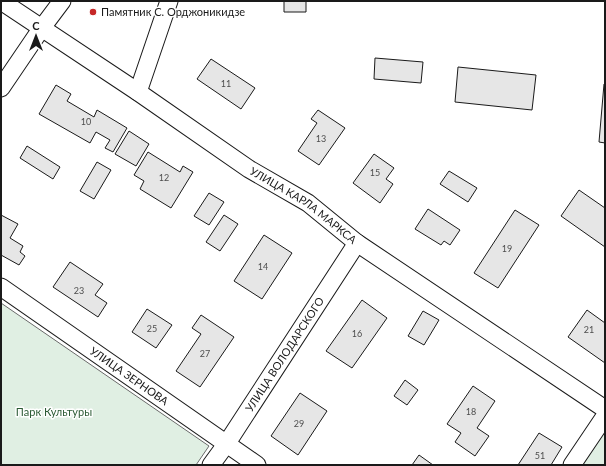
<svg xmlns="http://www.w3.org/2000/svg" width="606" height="466" font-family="Lato,sans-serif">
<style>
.green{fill:#e0efe3;stroke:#6a6a6a}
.building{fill:#e6e6e6;stroke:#1a1a1a}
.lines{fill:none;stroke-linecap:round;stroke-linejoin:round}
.minor-casing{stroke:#1a1a1a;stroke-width:19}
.minor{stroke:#fff;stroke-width:17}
.poi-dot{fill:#c62828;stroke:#fff;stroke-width:1.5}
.labels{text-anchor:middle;stroke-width:3;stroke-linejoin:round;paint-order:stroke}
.number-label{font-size:9px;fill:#4d4d4d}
.poi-label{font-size:11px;fill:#1a1a1a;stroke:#fff;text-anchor:start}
.street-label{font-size:11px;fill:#1a1a1a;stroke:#fff}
.park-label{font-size:11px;fill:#2b5a34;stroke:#fff}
</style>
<rect width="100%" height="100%" fill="#fff"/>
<path class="green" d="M 1,303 L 209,446 L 196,465 L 1,465 Z
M 601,432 L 605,433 L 605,465 L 579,465 Z"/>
<path class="building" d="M 284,1 L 306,1 L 306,12 L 284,12 Z
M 375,58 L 423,62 L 421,83 L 374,79 Z
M 211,59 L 255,88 L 241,109 L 197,79 Z
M 458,67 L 536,75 L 532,110 L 455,102 Z
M 604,84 L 605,84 L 605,143 L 599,142 Z
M 56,85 L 71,94 L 67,101 L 94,117 L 97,110 L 127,128 L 113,152 L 105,148 L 110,140 L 96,132 L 90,143 L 39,114 Z
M 318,110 L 345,128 L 319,165 L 298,151 L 317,123 L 311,119 Z
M 129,131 L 149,144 L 136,166 L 115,154 Z
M 27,146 L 60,167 L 53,179 L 20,158 Z
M 148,152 L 180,172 L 183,166 L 193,172 L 171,208 L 140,189 L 144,181 L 134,175 Z
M 374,154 L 394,168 L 386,179 L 393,184 L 380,203 L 353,183 Z
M 97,162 L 111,170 L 94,199 L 80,191 Z
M 449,171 L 477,188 L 468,202 L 440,184 Z
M 579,190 L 605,208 L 605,247 L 561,216 Z
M 209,193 L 224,202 L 209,225 L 194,216 Z
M 428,209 L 460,230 L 450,245 L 444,241 L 441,245 L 415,229 Z
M 515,210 L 539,225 L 498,288 L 474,273 Z
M 1,215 L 18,224 L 10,238 L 23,246 L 20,252 L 25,256 L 19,265 L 1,255 Z
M 224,215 L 238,224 L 220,251 L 206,242 Z
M 264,235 L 292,253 L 262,299 L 234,281 Z
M 70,262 L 103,284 L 95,295 L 107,303 L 98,317 L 53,287 Z
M 362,300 L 387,318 L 352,368 L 326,351 Z
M 147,309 L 172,325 L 156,348 L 132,332 Z
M 587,310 L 605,323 L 605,363 L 568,337 Z
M 423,311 L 439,320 L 424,345 L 408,336 Z
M 201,315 L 234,337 L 200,387 L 176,371 L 201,334 L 192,328 Z
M 405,380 L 418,390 L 407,405 L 394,396 Z
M 473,386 L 495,401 L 477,428 L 489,436 L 475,456 L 455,442 L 461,433 L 447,424 Z
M 300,393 L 327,411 L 298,455 L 271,436 Z
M 539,433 L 562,447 L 551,465 L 518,465 Z
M 419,455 L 433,465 L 412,465 Z"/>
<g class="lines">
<defs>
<g id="minor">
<path id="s1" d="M 1,1 L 138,92 L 249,169 L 308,203 L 357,243 L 605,409"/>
<path d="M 1,88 L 41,29 L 62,1"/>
<path d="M 138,92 L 169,1"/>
<path id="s2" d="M 1,287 L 257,465"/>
<path id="s3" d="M 211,465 L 227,443 L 357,243"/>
<path d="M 572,465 L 605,416"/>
</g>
</defs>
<use href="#minor" class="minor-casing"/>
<use href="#minor" class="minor"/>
</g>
<circle class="poi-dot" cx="93" cy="12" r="4"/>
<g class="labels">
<g class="number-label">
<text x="226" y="87">11</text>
<text x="86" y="125">10</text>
<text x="321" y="142">13</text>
<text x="375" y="176">15</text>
<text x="164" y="181">12</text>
<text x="507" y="252">19</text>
<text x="263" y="270">14</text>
<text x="79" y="294">23</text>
<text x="152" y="332">25</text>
<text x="589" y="333">21</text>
<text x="357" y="337">16</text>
<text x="205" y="357">27</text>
<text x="471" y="415">18</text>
<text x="299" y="427">29</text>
<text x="540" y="459">51</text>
</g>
<g class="poi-label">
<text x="101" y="16">Памятник С. Орджоникидзе</text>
</g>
<g class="street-label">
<text dy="4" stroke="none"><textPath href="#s1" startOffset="365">УЛИЦА КАРЛА МАРКСА</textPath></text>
<text dy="4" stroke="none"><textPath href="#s3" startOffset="133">УЛИЦА ВОЛОДАРСКОГО</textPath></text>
<text dy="4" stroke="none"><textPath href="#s2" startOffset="156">УЛИЦА ЗЕРНОВА</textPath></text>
</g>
<g class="park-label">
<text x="54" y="416">Парк Культуры</text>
</g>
</g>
<rect width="606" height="466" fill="none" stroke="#1a1a1a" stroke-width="4"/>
<g transform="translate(36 36)" stroke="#ffffff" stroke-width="3" paint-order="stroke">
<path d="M0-3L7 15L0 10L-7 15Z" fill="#1a1a1a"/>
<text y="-6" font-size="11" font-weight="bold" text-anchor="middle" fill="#1a1a1a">С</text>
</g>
</svg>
